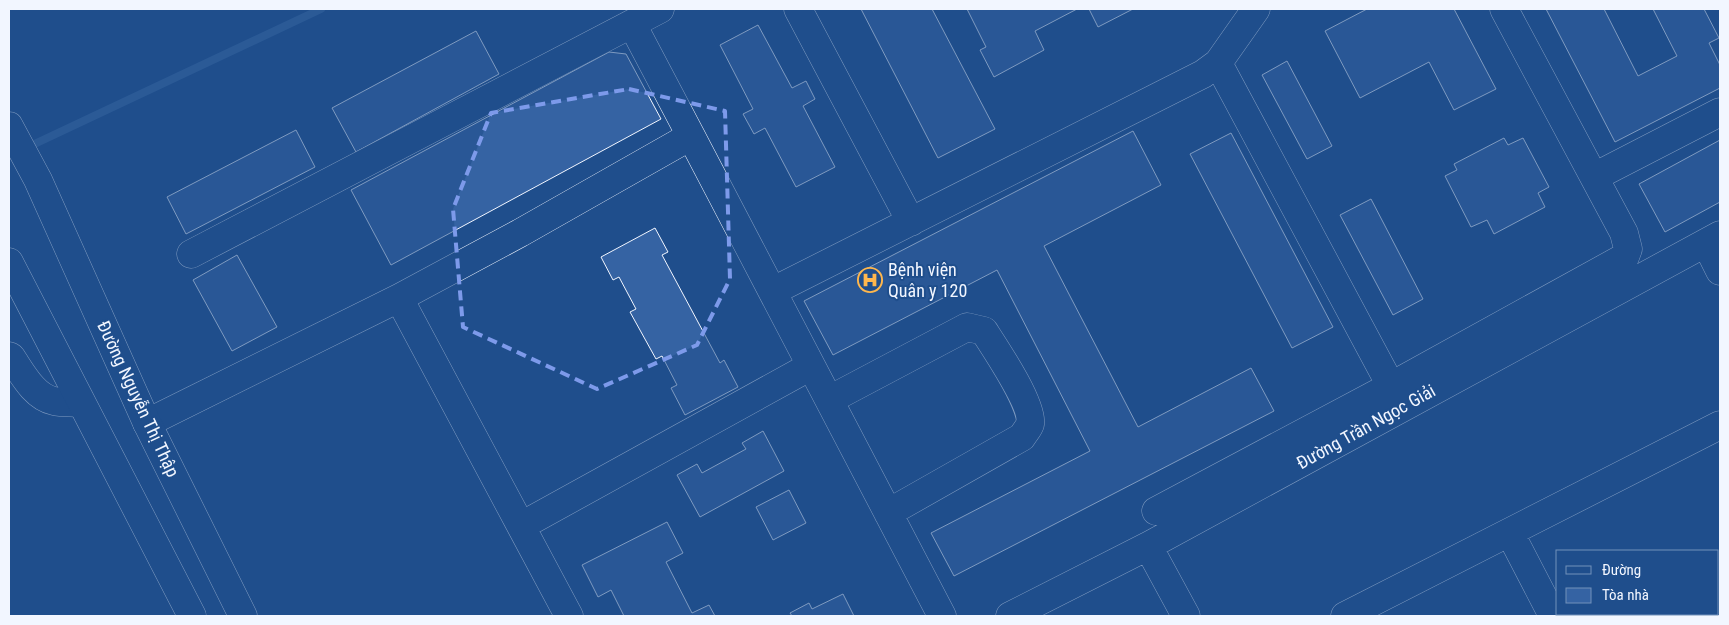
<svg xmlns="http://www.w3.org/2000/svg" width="1729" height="625" font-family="'Roboto Condensed',sans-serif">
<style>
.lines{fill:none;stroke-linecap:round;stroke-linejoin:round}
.stream{stroke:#3b69a3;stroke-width:8}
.building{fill:#3563a3;stroke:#f2f6ff}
.minor-casing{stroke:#f2f6ff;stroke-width:29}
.highway-casing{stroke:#f2f6ff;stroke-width:29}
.minor{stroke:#1f4e8c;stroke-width:28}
.highway{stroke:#1f4e8c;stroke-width:28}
.marked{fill:none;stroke:#7d9aea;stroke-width:4;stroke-dasharray:10 6;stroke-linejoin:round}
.labels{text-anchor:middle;stroke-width:4;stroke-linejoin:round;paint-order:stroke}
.poi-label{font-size:18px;fill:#f2f6ff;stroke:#1f4e8c;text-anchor:start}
.street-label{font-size:18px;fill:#f2f6ff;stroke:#1f4e8c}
</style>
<rect width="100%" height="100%" fill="#1f4e8c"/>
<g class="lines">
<path class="stream" d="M 9,156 L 321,9"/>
</g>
<path class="building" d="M 861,9 L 932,9 L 995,129 L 938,158 Z
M 967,9 L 1077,9 L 1035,31 L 1044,50 L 994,77 L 980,50 L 986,47 Z
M 1089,9 L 1133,9 L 1098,27 Z
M 1367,9 L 1454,9 L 1496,89 L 1454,110 L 1429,62 L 1360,98 L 1325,31 Z
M 1546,9 L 1604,9 L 1638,76 L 1677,56 L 1653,9 L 1704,9 L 1719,38 L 1709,43 L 1720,65 L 1720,88 L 1615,142 Z
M 758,25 L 792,88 L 806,81 L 815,99 L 803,106 L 835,167 L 796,187 L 765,128 L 754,134 L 743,114 L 753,109 L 720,45 Z
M 476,31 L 499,74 L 356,152 L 332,108 Z
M 609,52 L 626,54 L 661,119 L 391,265 L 351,190 Z
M 1287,61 L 1332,146 L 1307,159 L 1262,75 Z
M 296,130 L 315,167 L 186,234 L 167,197 Z
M 1133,131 L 1161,185 L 1044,246 L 1138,427 L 1251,368 L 1274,411 L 954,576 L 931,533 L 1090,451 L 997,270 L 833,355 L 804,301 Z
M 1231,133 L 1333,327 L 1292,348 L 1190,154 Z
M 1504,138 L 1508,145 L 1523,138 L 1549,187 L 1538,193 L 1545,207 L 1494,234 L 1487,220 L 1471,227 L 1445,176 L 1457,170 L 1454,164 Z
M 1720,140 L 1720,202 L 1665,232 L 1639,184 Z
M 1371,199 L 1423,299 L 1393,315 L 1340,215 Z
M 655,228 L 668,252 L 662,255 L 720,363 L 724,360 L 738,387 L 685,415 L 671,388 L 677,385 L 662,356 L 656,359 L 630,312 L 636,309 L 619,277 L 613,280 L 601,257 Z
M 237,255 L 277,327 L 232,351 L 193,280 Z
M 763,431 L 784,471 L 700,517 L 677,475 L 697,464 L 702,473 L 746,449 L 742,443 Z
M 789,490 L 806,523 L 773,540 L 756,507 Z
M 667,522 L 683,553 L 666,562 L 692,613 L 709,605 L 715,616 L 624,616 L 611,590 L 598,597 L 582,565 Z
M 843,594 L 854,616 L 792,616 L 790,613 L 809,603 L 812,609 Z"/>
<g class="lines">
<defs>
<path id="minor" d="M 798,9 L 911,222
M 632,24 L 691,136
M 1218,63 L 1391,386
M 1594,177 L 1720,112
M 1706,243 L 1720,271
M 191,254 L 660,9
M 773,291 L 1203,74 L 1218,63 L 1256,9
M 399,298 L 569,616
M 9,356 L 11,357 C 22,373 34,397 54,401 C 63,403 72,402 81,403
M 829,400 L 967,327 L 984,331 C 995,348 1034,406 1030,424 C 1029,428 1024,433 1022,437 L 888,513
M 147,423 L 399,298 L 520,233 L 691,136 L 942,616
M 1156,511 L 1391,386 L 1625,257 L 1628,249 L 1624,233 L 1504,9
M 521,526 L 811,366
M 1510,533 L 1553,616
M 1148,546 L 1186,616
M 1010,616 L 1148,546 L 1720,235
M 1345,616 L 1720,425"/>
<path id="highway" d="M 9,126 L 38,180 L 147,423 L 243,616
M 9,262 L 192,616"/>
</defs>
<use href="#minor" class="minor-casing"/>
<use href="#highway" class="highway-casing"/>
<use href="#minor" class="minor"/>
<use href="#highway" class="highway"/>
</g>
<path d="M0 0H1729V625H0ZM 629,89 L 725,111 L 730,279 L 697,345 L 597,389 L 463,327 L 453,209 L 491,113 Z" fill="#1f4e8c" fill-opacity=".55" fill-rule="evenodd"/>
<path class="marked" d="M 629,89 L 725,111 L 730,279 L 697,345 L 597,389 L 463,327 L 453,209 L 491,113 Z"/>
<defs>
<symbol id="hospital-ring" viewBox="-11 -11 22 22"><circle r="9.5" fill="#1f4e8c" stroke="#ffb74d" stroke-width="1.5"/><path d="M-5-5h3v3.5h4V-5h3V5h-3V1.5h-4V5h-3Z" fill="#ffb74d"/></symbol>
</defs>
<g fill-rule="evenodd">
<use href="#hospital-ring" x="856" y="266" width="28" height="28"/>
</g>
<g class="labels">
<g class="poi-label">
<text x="888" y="276">Bệnh viện<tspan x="888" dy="21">Quân y 120</tspan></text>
</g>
<g class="street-label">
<text transform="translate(138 399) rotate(65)" y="6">Đường Nguyễn Thị Thập</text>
<text transform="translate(1366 427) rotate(-29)" y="6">Đường Trần Ngọc Giải</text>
</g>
</g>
<rect width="1729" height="625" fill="none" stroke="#f2f6ff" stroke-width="20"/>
<rect x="1556" y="550" width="162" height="65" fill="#1f4e8c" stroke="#7391ba"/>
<rect x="1566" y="566" width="25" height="8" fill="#1f4e8c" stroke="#7391ba"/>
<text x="1602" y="575" font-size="15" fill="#f2f6ff">Đường</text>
<rect x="1566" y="588" width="25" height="15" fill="#3563a3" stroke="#7391ba"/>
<text x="1602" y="600" font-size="15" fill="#f2f6ff">Tòa nhà</text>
</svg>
